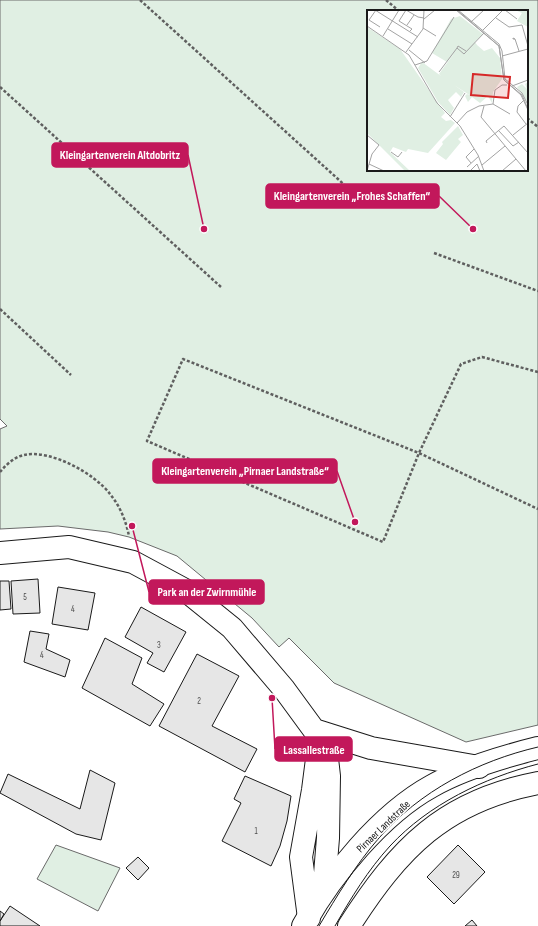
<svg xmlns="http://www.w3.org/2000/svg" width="538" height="926" font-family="'Sofia Sans Condensed',sans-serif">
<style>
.green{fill:#e0efe3;stroke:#6a6a6a;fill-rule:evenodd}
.building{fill:#e6e6e6;stroke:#1a1a1a}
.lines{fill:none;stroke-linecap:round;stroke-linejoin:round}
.minor-casing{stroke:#1a1a1a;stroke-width:24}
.tertiary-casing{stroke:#1a1a1a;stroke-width:24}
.path{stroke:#5f5f5f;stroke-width:2.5;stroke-dasharray:3 2;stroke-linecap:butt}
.minor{stroke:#fff;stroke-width:22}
.tertiary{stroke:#fff;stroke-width:22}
.tram{stroke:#1a1a1a;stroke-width:1}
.labels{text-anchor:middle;stroke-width:3;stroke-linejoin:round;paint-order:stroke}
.number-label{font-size:9px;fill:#4d4d4d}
.street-label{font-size:11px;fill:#1a1a1a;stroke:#fff}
.inset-road{fill:none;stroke:#a3a3a3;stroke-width:1}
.view{fill:#d62828;fill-opacity:0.15;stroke:#d62828;stroke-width:2}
.inset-edge{fill:none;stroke:#1a1a1a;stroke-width:2}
.leader{fill:none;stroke:#c2185b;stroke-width:1.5}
.callout-dot{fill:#c2185b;stroke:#fff;stroke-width:1.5}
.callout{fill:#c2185b;stroke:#c2185b;stroke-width:1.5}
.callout-label{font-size:12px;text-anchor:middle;font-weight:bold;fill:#fff}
</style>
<rect width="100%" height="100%" fill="#fff"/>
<path class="green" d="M 0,0 L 538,0 L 538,725 L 466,742 L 334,683 L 289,638 L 279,647 L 252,618 L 177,556 L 129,537 L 108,532 L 58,526 L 0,529 L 0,429 L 7,426 L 0,419 ZM 368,11 L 527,11 L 527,170 L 368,170 Z
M 56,845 L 120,868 L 98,911 L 37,879 Z"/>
<path class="building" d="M 38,579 L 40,613 L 13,614 L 11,581 Z
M 0,581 L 9,581 L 11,609 L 0,610 Z
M 58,587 L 95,593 L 88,630 L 52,624 Z
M 141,607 L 186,632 L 164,672 L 147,663 L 153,653 L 125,637 Z
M 30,631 L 49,634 L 46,649 L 70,660 L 65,677 L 24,662 Z
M 105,638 L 142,658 L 132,684 L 164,704 L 150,726 L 82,688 Z
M 197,654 L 239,676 L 212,726 L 257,749 L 245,772 L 159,726 Z
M 90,770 L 115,783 L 101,840 L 76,834 L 0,793 L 8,774 L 80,809 Z
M 245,776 L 291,796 L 287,821 L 280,846 L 271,866 L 222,841 L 241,803 L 234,799 Z
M 458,845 L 485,872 L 454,904 L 427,877 Z
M 138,857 L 149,868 L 138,880 L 126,868 Z
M 10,906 L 40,926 L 0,926 L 0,921 Z
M 0,911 L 4,914 L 0,921 Z
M 472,920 L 477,926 L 465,926 Z"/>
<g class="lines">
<defs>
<path id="minor" d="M 0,553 L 69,547 L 133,562 L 185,590 L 232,628 L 284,689 L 314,730 L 325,741 L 329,776 L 328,838 L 324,886 L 317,898
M 314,730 L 371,748 L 479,767
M 309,918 L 301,857 L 313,790 L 317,759"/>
<path id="tertiary" d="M 303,926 C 331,875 381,814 432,786 C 460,770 506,756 538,748
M 349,926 C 399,848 444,801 538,783"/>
</defs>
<use href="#minor" class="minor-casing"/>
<use href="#tertiary" class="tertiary-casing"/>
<path class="path" d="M 140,0 L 359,198
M 386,0 L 399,11
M 0,87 L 221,287
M 527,118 L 538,127
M 434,253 L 538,291
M 0,309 L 71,375
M 538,372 L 482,357 L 461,364 L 419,453 L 383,542 L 147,441 L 183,359 L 419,453 L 538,509
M 0,472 C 6,465 14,457 24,455 C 51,449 95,474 110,494 C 120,506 126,521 129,536"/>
<use href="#minor" class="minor"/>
<use href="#tertiary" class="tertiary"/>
<path class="tram" d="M 319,926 C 337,896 356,864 379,838 C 420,791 478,761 538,747
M 335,926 C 351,898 368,870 390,846 C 429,804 484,778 538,764"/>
</g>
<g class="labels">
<g class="number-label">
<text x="25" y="600">5</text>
<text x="73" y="612">4</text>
<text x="159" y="648">3</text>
<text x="42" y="658">4</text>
<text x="199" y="704">2</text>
<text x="256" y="834">1</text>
<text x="456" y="878">29</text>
</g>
<g class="street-label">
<text transform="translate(383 826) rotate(-44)" y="4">Pirnaer Landstraße</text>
</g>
</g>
<g transform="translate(367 10)">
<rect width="161" height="161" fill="#fff"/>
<path d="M 148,0 L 161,0 L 161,17 L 150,11 L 155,3 ZM 93,6 L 116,24 L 108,32 L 110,35 L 117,41 L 125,38 L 133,48 L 135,69 L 126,82 L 125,93 L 121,86 L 113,93 L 105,87 L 101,92 L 98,86 L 100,84 L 104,86 L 87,75 L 97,82 L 94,87 L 89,82 L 81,90 L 87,98 L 83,105 L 71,92 L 51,58 L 55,52 L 74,66 L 72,64 L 88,42 L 80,52 L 65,43 L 84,9 ZM 0,17 L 33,39 L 78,103 L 74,107 L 79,111 L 84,110 L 88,113 L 61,143 L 41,139 L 39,142 L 26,137 L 23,142 L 43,161 L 38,161 L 0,123 ZM 161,72 L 161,93 L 150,77 L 155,74 L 160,79 L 158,74 ZM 91,116 L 96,125 L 91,129 L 94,132 L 79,150 L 69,143 L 76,134 L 75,132 Z" fill="#e0efe3"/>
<path class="inset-road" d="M 8,0 L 51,27M 9,0 L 2,10 L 13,17M 39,0 L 32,11 L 45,19 L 43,21M 39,0 L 51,7 L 57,8M 89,0 L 132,36 L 137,70 L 154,85 L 161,100M 90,0 L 132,36 L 137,70 L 155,85 L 161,99M 91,0 L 132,34 L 135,41 L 138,69 L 155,83 L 161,95M 138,0 L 150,9M 129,8 L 142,17 L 155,15 L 161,36M 57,9 L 68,0M 104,12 L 117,0M 40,15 L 47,5M 0,16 L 42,45 L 70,93 L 93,116 L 111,145 L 117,161M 56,18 L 69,26M 21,19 L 45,34M 116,20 L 136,0M 16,26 L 32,0M 148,29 L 146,28 L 146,29 L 148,29 L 152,41M 42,40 L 58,53M 99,41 L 91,36 L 90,38 L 97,44 L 117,23M 39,42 L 56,19 L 57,0M 135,46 L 161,39M 48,55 L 60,51 L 87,7M 72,62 L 90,38M 145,76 L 161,70M 157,90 L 151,96 L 150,102 L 159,114M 126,94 L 128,80 L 135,75 L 140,75M 117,96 L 114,107 L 159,161M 83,107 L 98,83M 90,113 L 100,102 L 112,96 L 126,94 L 143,104M 131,120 L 146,136 L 152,132M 0,125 L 12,135 L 5,144 L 0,161M 146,125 L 161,113M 120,133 L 119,131 L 137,116 L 161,143M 24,142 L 31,147 L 35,142M 104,153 L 99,147 L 107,139M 2,154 L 17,161M 115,155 L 138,136M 100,157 L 112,146M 103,161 L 110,154 L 113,161M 135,161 L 149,149"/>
<path class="view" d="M 106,64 L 143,67 L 141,88 L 104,85 Z"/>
<rect width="161" height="161" class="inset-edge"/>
</g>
<path class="leader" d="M204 229L188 155M473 229L439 196M355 522L337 471M132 526L149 592M272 698L275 749"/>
<g class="callout-dot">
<circle cx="204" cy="229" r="4"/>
<circle cx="473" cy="229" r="4"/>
<circle cx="355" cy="522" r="4"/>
<circle cx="132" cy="526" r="4"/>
<circle cx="272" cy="698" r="4"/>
</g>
<g class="callout">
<rect x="52" y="143" width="136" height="24" rx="4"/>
<rect x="266" y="184" width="173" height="24" rx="4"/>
<rect x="153" y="459" width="184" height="24" rx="4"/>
<rect x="149" y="580" width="115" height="24" rx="4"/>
<rect x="275" y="737" width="77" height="24" rx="4"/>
</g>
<g class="callout-label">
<text x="120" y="159">Kleingartenverein Altdobritz</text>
<text x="352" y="200">Kleingartenverein „Frohes Schaffen“</text>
<text x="245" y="475">Kleingartenverein „Pirnaer Landstraße“</text>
<text x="207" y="596">Park an der Zwirnmühle</text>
<text x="314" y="754">Lassallestraße</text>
</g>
</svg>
